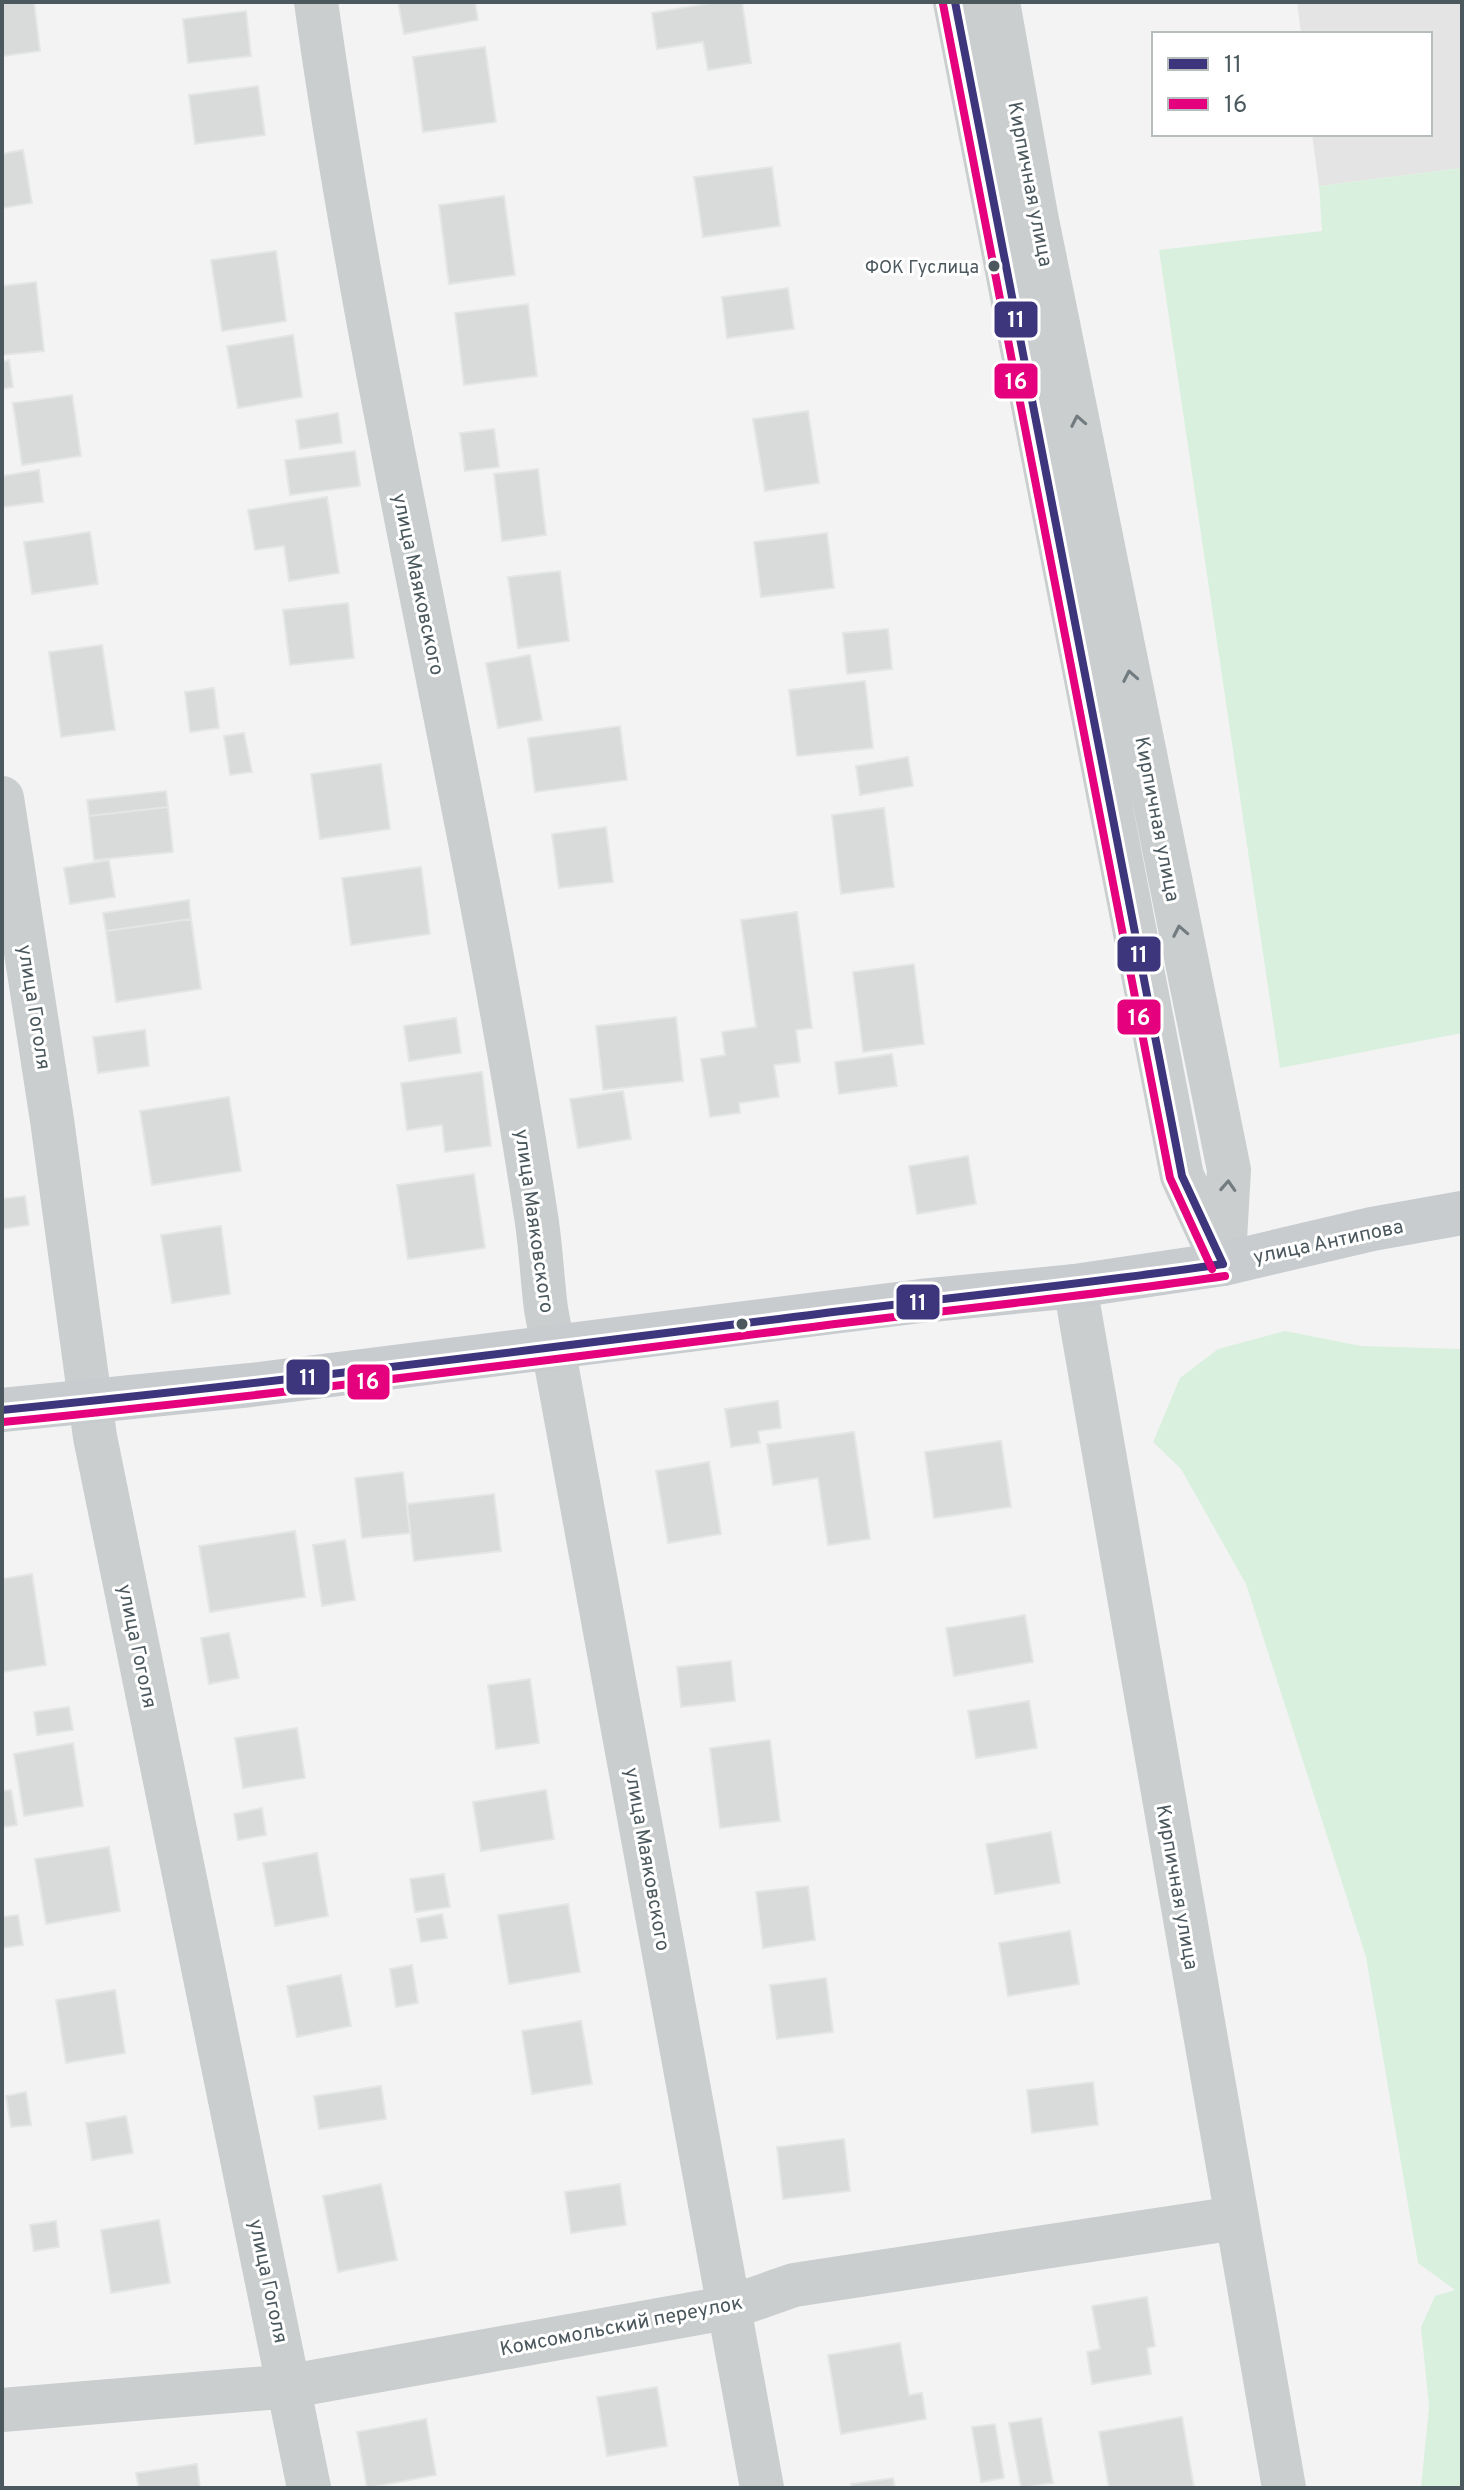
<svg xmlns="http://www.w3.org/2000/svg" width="1464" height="2490" font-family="Overpass,sans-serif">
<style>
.education{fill:#e5e4e4}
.green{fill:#daf0de}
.building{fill:#d9dbdb;stroke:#e4e5e5;stroke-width:2}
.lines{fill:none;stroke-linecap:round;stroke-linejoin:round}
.minor{stroke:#cbcece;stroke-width:44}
.major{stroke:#c8ccce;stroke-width:44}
.bus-1-casing{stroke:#fff;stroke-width:14}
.bus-2-casing{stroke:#fff;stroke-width:14}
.bus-1{stroke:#3d367d;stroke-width:8}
.bus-2{stroke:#e5007d;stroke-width:8}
.oneway{stroke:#717b80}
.bus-dot{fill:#4b585e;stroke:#fff;stroke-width:3}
.labels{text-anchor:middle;stroke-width:6;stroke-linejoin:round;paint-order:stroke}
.bus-label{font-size:18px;fill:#4b585e;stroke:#fff;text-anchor:end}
.street-label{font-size:20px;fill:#4b585e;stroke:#fff}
.line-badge{stroke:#fff;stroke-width:3}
.badge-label{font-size:22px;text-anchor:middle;font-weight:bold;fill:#fff}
</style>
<rect width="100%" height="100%" fill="#f3f3f3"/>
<path class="education" d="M 1297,2 L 1462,2 L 1462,168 L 1319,186 L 1312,134 L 1430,134 L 1430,34 L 1301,34 Z"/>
<path class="green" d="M 1462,168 L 1462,1033 L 1280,1068 L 1159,250 L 1322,231 L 1319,186 Z
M 1285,1331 L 1361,1346 L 1462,1349 L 1462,2488 L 1421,2488 L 1429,2406 L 1421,2327 L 1435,2296 L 1455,2290 L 1418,2263 L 1366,1957 L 1246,1584 L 1181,1469 L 1153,1442 L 1180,1378 L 1218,1349 Z"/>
<path class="building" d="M 2,2 L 34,2 L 40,51 L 2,56 Z
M 398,2 L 475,2 L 478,20 L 404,34 Z
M 717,2 L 742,2 L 751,63 L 708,70 L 703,42 L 657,49 L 652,13 Z
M 246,11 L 251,56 L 188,63 L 183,19 Z
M 485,47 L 496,122 L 423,132 L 413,57 Z
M 258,86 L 265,135 L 195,144 L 189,95 Z
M 23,150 L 32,203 L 2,208 L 2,154 Z
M 772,167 L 780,226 L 703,237 L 694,177 Z
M 504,196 L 515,275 L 449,284 L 439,205 Z
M 276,251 L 286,321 L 222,331 L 211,260 Z
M 36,282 L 44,351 L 2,355 L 2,286 Z
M 788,288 L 794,329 L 727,338 L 722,297 Z
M 528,304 L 537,376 L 464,385 L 455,313 Z
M 293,335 L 302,397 L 238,408 L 227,346 Z
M 9,360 L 13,387 L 2,389 L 2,362 Z
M 72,395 L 81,456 L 22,465 L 13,403 Z
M 808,411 L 819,483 L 765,491 L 753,419 Z
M 338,413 L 342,443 L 300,449 L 296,420 Z
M 494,429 L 499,467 L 465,471 L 460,433 Z
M 355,451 L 360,486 L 290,495 L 285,460 Z
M 538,469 L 546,535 L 502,541 L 494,474 Z
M 39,470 L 43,502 L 2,507 L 2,476 Z
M 327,497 L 339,573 L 289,581 L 284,546 L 255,550 L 248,510 Z
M 90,532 L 98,584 L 32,594 L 24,542 Z
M 827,533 L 834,588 L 761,597 L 754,542 Z
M 560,571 L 569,641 L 518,648 L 508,577 Z
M 348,603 L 354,658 L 290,665 L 283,610 Z
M 888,629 L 892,669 L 847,674 L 843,633 Z
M 102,645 L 115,730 L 61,737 L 49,652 Z
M 530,655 L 542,720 L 498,728 L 486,663 Z
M 865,681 L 873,748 L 797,756 L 789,690 Z
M 214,688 L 219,728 L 190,732 L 185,692 Z
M 620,726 L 627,780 L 535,792 L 528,738 Z
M 244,733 L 252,772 L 230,775 L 224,736 Z
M 908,757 L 913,786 L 860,795 L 856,766 Z
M 381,764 L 390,829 L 320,839 L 311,774 Z
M 166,791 L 168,807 L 89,816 L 87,800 Z
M 168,807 L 173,852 L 94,860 L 89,816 Z
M 884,808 L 894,887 L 841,894 L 832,815 Z
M 606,827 L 613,882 L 559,888 L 552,834 Z
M 109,860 L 115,897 L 70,904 L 64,868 Z
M 421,867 L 430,934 L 351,945 L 342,878 Z
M 189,900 L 191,919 L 106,931 L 103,913 Z
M 797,912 L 812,1028 L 796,1030 L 800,1062 L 774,1065 L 779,1097 L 739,1103 L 740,1113 L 710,1117 L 701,1059 L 725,1055 L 722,1032 L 756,1027 L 741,920 Z
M 191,919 L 201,989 L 116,1002 L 106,931 Z
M 914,964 L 924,1044 L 863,1052 L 853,972 Z
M 676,1017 L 683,1081 L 603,1090 L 596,1026 Z
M 456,1018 L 461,1053 L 409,1061 L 404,1026 Z
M 145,1030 L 149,1066 L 98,1073 L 93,1037 Z
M 892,1054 L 897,1086 L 839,1094 L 835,1062 Z
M 482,1072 L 491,1146 L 445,1152 L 442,1125 L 407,1130 L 401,1083 Z
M 623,1091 L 631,1139 L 578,1148 L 570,1099 Z
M 229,1097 L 241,1171 L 152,1185 L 140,1111 Z
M 968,1156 L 976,1204 L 917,1214 L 909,1166 Z
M 474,1174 L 485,1248 L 408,1259 L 397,1185 Z
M 25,1196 L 29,1225 L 2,1229 L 2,1199 Z
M 221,1226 L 230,1294 L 172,1303 L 161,1235 Z
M 778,1401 L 781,1428 L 758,1431 L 760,1443 L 731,1447 L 725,1409 Z
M 854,1432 L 870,1539 L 828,1545 L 818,1478 L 773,1485 L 767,1444 Z
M 1001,1441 L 1011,1507 L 934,1518 L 925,1452 Z
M 709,1462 L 721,1534 L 668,1543 L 656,1471 Z
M 403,1472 L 410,1533 L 362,1538 L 355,1478 Z
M 494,1494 L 501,1551 L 414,1561 L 407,1504 Z
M 295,1531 L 305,1597 L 210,1612 L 199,1546 Z
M 345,1540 L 355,1600 L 322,1606 L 313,1545 Z
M 32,1574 L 46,1665 L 2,1672 L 2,1579 Z
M 1025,1615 L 1033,1662 L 954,1676 L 946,1628 Z
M 229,1633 L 239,1678 L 209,1684 L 201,1638 Z
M 731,1661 L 735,1701 L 681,1707 L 677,1667 Z
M 530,1679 L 539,1743 L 496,1749 L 488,1685 Z
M 1029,1701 L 1037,1748 L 976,1758 L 968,1711 Z
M 69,1707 L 73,1730 L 37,1735 L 34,1712 Z
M 297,1728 L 305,1778 L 243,1788 L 235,1738 Z
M 770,1740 L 780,1821 L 720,1828 L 710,1748 Z
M 73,1743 L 83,1806 L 24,1816 L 14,1754 Z
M 11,1790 L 17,1825 L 2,1827 L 2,1791 Z
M 546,1790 L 554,1839 L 481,1851 L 473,1802 Z
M 262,1808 L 266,1835 L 238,1840 L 234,1814 Z
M 1051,1832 L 1060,1883 L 995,1894 L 986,1844 Z
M 109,1847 L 120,1911 L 46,1924 L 35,1859 Z
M 317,1853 L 328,1916 L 275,1926 L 263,1863 Z
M 444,1874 L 450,1907 L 415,1912 L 410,1879 Z
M 808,1886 L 815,1940 L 763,1948 L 756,1892 Z
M 568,1904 L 580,1972 L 509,1984 L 498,1915 Z
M 442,1914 L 447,1938 L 421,1942 L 417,1919 Z
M 18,1915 L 23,1945 L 2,1948 L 2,1917 Z
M 1070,1931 L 1079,1984 L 1008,1996 L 999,1943 Z
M 412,1965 L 418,2003 L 396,2007 L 390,1969 Z
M 341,1975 L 351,2026 L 297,2037 L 287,1986 Z
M 826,1978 L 833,2032 L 777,2039 L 770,1985 Z
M 115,1990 L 125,2053 L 66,2063 L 56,2000 Z
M 581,2021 L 592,2084 L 532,2094 L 522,2031 Z
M 1093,2082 L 1098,2125 L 1032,2133 L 1027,2090 Z
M 381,2086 L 386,2119 L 319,2129 L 314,2096 Z
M 26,2092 L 31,2125 L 11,2127 L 6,2096 Z
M 126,2116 L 133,2153 L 92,2160 L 86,2123 Z
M 844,2139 L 850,2191 L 783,2199 L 777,2147 Z
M 381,2184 L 397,2260 L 338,2272 L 323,2196 Z
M 620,2184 L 626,2225 L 571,2233 L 565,2192 Z
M 159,2220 L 170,2283 L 111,2293 L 101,2230 Z
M 56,2221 L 59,2247 L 34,2251 L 30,2225 Z
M 1147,2297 L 1155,2346 L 1147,2348 L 1151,2374 L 1092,2384 L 1087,2352 L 1100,2349 L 1092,2306 Z
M 900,2343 L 909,2395 L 922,2393 L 926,2419 L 841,2434 L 828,2355 Z
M 657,2387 L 667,2446 L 607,2456 L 597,2397 Z
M 1182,2417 L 1194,2488 L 1109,2488 L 1099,2432 Z
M 1041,2418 L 1053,2483 L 1021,2488 L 1009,2423 Z
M 426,2419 L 436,2475 L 367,2488 L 357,2432 Z
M 995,2424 L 1004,2478 L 981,2482 L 972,2427 Z
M 197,2464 L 200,2488 L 139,2488 L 136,2473 Z
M 893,2478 L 895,2488 L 852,2488 L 851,2484 Z"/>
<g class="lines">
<path class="minor" d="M 316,2 C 373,410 474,809 536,1216 C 541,1247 542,1278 546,1309 L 762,2488
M 955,2 L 1182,1176 L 1223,1264
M 998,2 L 1036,215 L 1229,1170 L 1224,1257
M 2,798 L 52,1120 L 95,1437 L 309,2488
M 1075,1286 L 1284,2488
M 2,2410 L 291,2386 L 731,2307 L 794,2285 L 1236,2218"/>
<path class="major" d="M 2,1410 L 251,1385 L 921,1301 L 1075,1286 L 1223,1264 L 1372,1229 L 1462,1213"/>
<defs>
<path id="bus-1" d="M 955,2 L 1182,1176 L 1223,1264
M 2,1410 C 275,1383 546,1348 818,1314 C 953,1297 1088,1284 1223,1264"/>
<path id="bus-2" d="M 943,4 L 1170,1178 L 1212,1269
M 3,1422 C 276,1395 548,1360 820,1326 C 955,1309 1090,1296 1225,1276"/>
</defs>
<use href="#bus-1" class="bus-1-casing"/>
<use href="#bus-2" class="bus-2-casing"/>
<use href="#bus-1" class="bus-1"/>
<use href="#bus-2" class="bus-2"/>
</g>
<defs><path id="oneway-chevron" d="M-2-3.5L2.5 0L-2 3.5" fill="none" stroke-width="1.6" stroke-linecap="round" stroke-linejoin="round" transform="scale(2)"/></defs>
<g class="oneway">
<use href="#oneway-chevron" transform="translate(1078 421) rotate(-101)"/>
<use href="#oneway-chevron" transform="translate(1130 676) rotate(-101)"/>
<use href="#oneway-chevron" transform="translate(1180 931) rotate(-101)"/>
<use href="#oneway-chevron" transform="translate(1228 1186) rotate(-87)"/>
</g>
<g class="bus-dot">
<circle cx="994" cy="266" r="7"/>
<circle cx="742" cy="1324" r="7"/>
</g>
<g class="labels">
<g class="bus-label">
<text x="979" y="273">ФОК Гуслица</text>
</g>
<g class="street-label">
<text transform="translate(1031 184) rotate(79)" y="7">Кирпичная улица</text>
<text transform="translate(419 584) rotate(78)" y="7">улица Маяковского</text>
<text transform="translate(1158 819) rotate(79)" y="7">Кирпичная улица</text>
<text transform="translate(35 1007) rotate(81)" y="7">улица Гоголя</text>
<text transform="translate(535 1221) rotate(82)" y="7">улица Маяковского</text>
<text transform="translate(1328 1241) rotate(-12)" y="7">улица Антипова</text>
<text transform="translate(138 1646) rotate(78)" y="7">улица Гоголя</text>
<text transform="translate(648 1859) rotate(80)" y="7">улица Маяковского</text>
<text transform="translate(1178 1887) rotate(80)" y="7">Кирпичная улица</text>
<text transform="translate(269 2281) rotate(78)" y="7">улица Гоголя</text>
<text transform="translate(621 2325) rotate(-11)" y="7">Комсомольский переулок</text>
</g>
</g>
<g class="line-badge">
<rect x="993" y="300" width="46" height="39" rx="8" fill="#3d367d"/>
<rect x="993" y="362" width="46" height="38" rx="8" fill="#e5007d"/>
<rect x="1116" y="935" width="46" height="38" rx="8" fill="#3d367d"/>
<rect x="1116" y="998" width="46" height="38" rx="8" fill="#e5007d"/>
<rect x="895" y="1283" width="46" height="38" rx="8" fill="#3d367d"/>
<rect x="285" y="1358" width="46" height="38" rx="8" fill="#3d367d"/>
<rect x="346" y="1363" width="45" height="38" rx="8" fill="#e5007d"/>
</g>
<g class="badge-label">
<text x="1016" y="327">11</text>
<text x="1016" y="389">16</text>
<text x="1139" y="962">11</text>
<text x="1139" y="1025">16</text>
<text x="918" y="1310">11</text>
<text x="308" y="1385">11</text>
<text x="368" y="1389">16</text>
</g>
<rect width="1464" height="2490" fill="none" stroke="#4b585e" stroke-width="8"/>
<rect x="1152" y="32" width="280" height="104" fill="#ffffff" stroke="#b7bcbf" stroke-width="2"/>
<rect x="1168" y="58" width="40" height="12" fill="#3d367d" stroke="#b7bcbf" stroke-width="2"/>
<text x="1224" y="72" font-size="24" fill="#4b585e">11</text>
<rect x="1168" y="98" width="40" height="12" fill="#e5007d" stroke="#b7bcbf" stroke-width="2"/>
<text x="1224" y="112" font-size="24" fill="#4b585e">16</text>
</svg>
